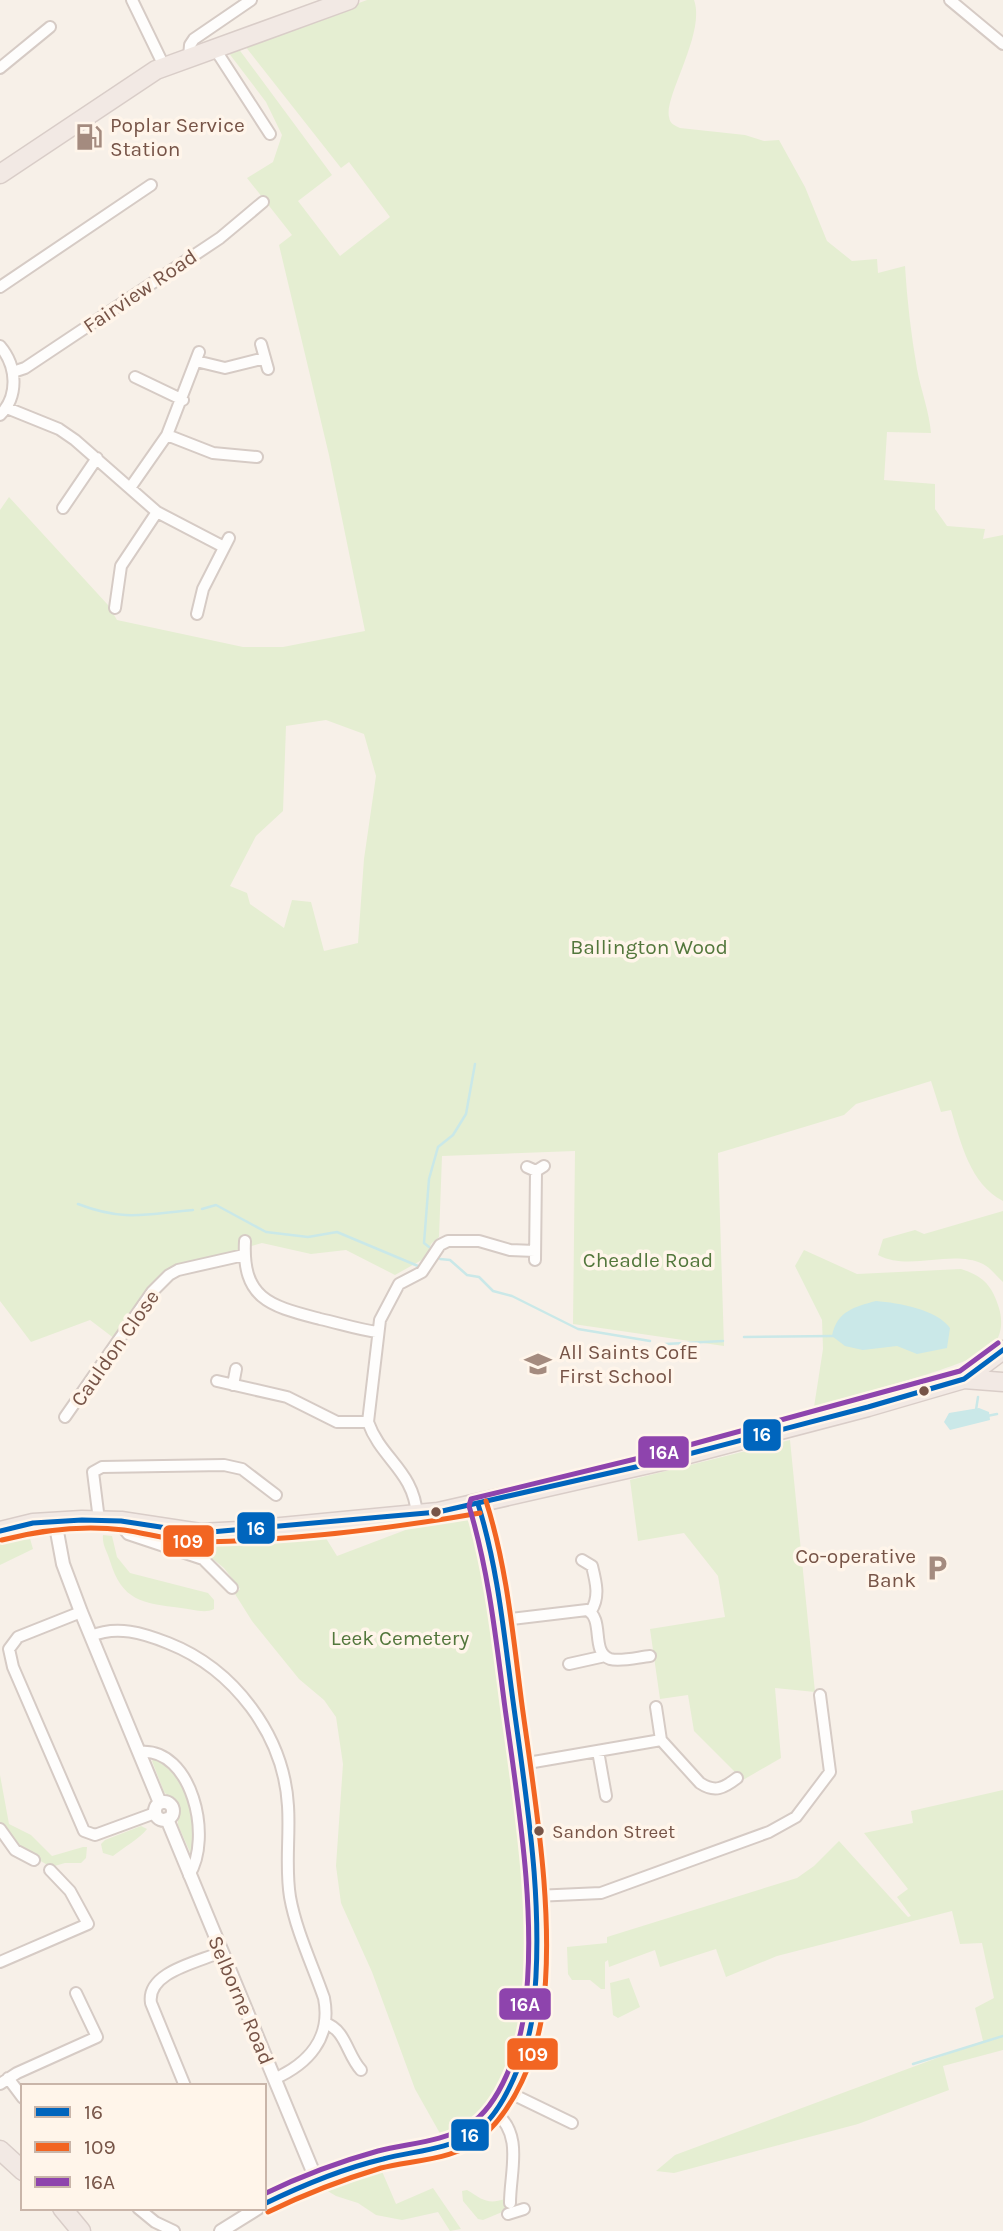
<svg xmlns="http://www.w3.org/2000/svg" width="1003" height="2231" font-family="Karla,sans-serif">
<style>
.green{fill:#e5eed2;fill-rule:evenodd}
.water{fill:#cae8e8}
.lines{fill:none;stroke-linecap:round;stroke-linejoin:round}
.stream{stroke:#cae8e8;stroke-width:2.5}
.minor-casing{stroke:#d6cbc5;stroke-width:14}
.tertiary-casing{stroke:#d6cbc5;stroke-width:16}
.trunk-casing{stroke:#d9cdc8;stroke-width:21}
.minor{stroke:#fefdfc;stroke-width:10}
.tertiary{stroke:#fefdfc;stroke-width:12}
.trunk{stroke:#f2e9e4;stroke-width:18}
.bus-1-casing{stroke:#fff5ea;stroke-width:10}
.bus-2-casing{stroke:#fff5ea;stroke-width:10}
.bus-3-casing{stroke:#fff5ea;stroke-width:10}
.bus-1{stroke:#0065bd;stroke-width:5}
.bus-2{stroke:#f26522;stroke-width:5}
.bus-3{stroke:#8e44ad;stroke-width:5}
.bus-dot{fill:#775447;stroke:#fff5ea;stroke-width:2.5}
.labels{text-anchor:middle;stroke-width:7;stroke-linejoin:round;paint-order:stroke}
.bus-label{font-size:19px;fill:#775447;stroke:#fff5ea;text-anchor:start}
.poi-label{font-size:21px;fill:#775447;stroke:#fff5ea;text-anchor:start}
.street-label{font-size:21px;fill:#775447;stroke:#fff5ea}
.park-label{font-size:21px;fill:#53773c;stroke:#fff5ea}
.line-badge{stroke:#fff5ea;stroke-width:2.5}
.badge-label{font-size:19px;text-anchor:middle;font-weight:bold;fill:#fff}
</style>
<rect width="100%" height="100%" fill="#f7f0e8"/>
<path class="green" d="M 367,0 L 694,0 C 706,33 664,96 669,117 C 670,124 674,125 680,128 L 745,135 L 764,141 L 779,140 L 805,187 L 827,241 L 852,261 L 877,259 L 878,273 L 905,266 C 907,300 911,334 917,369 C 921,391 929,410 931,433 L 887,432 L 884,480 L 935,484 L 935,509 L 947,526 L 985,529 L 983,539 L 1003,535 L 1003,1201 C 970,1184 961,1143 951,1110 L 941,1112 L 931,1081 L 856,1104 L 844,1115 L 718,1153 L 724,1346 L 573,1324 L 575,1151 L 442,1156 L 439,1237 L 431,1244 L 427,1257 L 395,1275 L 346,1250 L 311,1254 L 262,1243 L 165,1271 L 146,1292 L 115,1339 L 90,1320 L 31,1342 L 0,1301 L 0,510 L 9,497 L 108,605 L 117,620 L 243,647 L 283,647 L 365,631 L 329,455 L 279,245 L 292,235 L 247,178 L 273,162 L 282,135 L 266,102 L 228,52 L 238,48 L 332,175 L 298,201 L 340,256 L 390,217 L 349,162 L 341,168 L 245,46 ZM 326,720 L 364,734 L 376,776 L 364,859 L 358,943 L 324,951 L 311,902 L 292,900 L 284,928 L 250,904 L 247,893 L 230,886 L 256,836 L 283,811 L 286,726 Z
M 1003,1211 L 1003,1282 C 996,1276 991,1268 983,1264 C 950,1249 910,1272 878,1255 L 883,1239 L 915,1230 L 924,1234 Z
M 804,1250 L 857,1274 L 961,1269 C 983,1276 992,1285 999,1308 C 1003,1322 1002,1337 991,1347 C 967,1368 850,1395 814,1407 L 823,1349 L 822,1320 L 795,1266 Z
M 790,1440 L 815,1692 L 775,1688 L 781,1758 L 743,1780 L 694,1731 L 688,1695 L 660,1699 L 650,1629 L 725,1617 L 718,1576 L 684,1533 L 638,1541 L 630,1480 Z
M 467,1520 L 478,1530 C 493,1601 503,1673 512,1745 C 522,1819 532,1893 528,1967 C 527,1983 530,2000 528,2015 C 520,2066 497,2125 442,2137 L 415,2089 L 372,1972 L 341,1903 L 336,1866 L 343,1764 L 336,1717 L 324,1700 L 299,1679 L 252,1621 L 235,1594 L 240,1589 L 224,1568 L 197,1546 L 324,1535 L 337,1556 L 416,1526 Z
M 23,1533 L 29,1535 L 33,1549 L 0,1565 L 0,1540 Z
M 103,1535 L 112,1536 L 117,1557 L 130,1573 L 208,1593 L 214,1600 L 214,1609 C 205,1614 191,1609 181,1608 C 142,1603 122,1601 110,1561 C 107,1551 102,1545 103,1535 Z
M 154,1758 C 196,1786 197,1812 193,1859 L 178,1825 L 178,1806 L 164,1792 L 152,1761 Z
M 0,1775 L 9,1824 L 31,1835 L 52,1856 L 83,1847 L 87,1847 L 86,1858 L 81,1863 L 65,1863 L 51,1867 L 13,1845 L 0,1823 Z
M 1003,1790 L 1003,2050 L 943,2066 L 949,2090 L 858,2124 L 674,2173 L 656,2171 L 675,2155 L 983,2041 L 975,2008 L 994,1998 L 982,1943 L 960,1944 L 952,1911 L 777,1956 L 726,1977 L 716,1949 L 660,1967 L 655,1950 L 609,1967 L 608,1960 L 605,1962 L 605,1989 L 601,1989 L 590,1980 L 572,1980 L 568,1974 L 567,1947 L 607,1943 L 607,1937 L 797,1878 L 814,1866 L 839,1841 L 908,1917 L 911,1916 L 897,1897 L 908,1889 L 864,1833 L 913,1823 L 911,1811 Z
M 141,1826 L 147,1829 C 140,1838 123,1848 113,1856 L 103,1853 L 101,1844 L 105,1840 Z
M 629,1978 L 640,2007 L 618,2018 L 613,2015 L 610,1983 Z
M 381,2169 L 396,2204 L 433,2188 L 461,2229 L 450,2231 L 438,2212 L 402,2220 L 376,2215 L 358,2203 L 336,2196 L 321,2187 Z
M 467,2190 C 482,2199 487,2205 505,2199 L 507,2210 L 483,2220 L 478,2219 L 463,2201 L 462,2191 Z"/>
<path class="water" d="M 876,1301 C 899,1303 936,1309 950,1328 L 947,1348 L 917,1354 L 897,1346 L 863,1350 L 845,1346 L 832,1336 C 837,1311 854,1307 876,1301 Z
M 979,1408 L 989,1412 L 990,1420 L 950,1430 L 944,1422 L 949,1413 Z"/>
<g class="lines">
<path class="stream" d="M 78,1204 C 125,1222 146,1214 193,1210
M 202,1209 L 216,1205 L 266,1232 L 308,1237 L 337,1232 L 418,1266
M 429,1247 L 424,1243 L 429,1179 L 438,1147 L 453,1135 L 466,1114 L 475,1064
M 440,1259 L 450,1260 L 467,1275 L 479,1277 L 493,1291 L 512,1296 L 578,1329 L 650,1341
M 744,1337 L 834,1336
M 665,1344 L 723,1341
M 976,1410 L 978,1397
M 987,1416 L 997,1414
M 913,2064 L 1003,2036"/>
<defs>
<path id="minor" d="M 132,0 L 164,66
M 950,0 L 1003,44
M 215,49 L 270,134
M 189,57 L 190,45 L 194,39 L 251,0
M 0,68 L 50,27
M 0,287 L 151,185
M 261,344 L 268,369
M 0,346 C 17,366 19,396 0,415
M 196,361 L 225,368 L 265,358
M 13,372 L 25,368 L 220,238 L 263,202
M 135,377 L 183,400
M 7,408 L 59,429 L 75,440 L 157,512 L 224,547
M 167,435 L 213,453 L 257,457
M 130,488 L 167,435 L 199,352
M 63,508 L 97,458
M 115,608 L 121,566 L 157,512
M 197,614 L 203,589 L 229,538
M 527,1167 L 536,1171 L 544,1166
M 245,1241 C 242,1300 271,1306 320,1319 C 339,1323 359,1330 378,1332
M 535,1260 L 536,1171
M 217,1381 L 287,1397 L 337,1422 L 368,1422
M 233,1385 L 236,1369
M 65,1417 L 152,1292 L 169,1275 L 178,1270 L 244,1255
M 417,1515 C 414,1471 381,1459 368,1422 L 380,1320 L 399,1284 L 422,1272 L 440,1245 L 448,1241 L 479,1241 L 510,1250 L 535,1251
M 99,1520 L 93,1472 L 102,1467 L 224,1465 L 242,1469 L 276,1495
M 118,1521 L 128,1534 L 203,1559 L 232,1588
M 582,1560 L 592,1566 C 596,1582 600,1597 591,1611
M 81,1612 L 18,1637 L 9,1649 L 13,1667 L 84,1831 L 95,1835 L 155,1813
M 503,1620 L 587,1610 C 605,1619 590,1652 610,1659 C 621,1662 639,1657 650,1656
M 91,1636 C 117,1625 143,1633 168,1643 C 234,1669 284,1735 288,1806 C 290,1837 285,1867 290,1897 C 296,1931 313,1966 324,1998 C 332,2038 308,2064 274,2079
M 569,1664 L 605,1656
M 656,1707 L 661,1740 L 700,1783 C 715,1793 724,1788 737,1778
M 598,1751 L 606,1796
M 140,1752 C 192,1747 213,1838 189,1875
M 522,1764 L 661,1740
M 0,1829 L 15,1850 L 34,1860
M 535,1896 L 601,1893 L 769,1832 L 796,1817 L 830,1772 L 820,1695
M 0,1962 L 88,1924 L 70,1891 L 50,1870
M 325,2023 C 346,2030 347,2055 361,2070
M 8,2078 L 23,2098
M 0,2084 L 17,2073 L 97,2037 L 76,1993
M 185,2086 L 151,2003 C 146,1972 199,1962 221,1952
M 508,2092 L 572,2123
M 495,2112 C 524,2135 510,2171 510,2203
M 138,2208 L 155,2222 L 174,2231
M 508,2214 L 524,2209"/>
<path id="tertiary" d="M 55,1521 L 63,1564 L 81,1612 L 160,1803
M155 1811a9 9 0 1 1 18 0a9 9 0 1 1-18 0Z
M 167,1819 L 316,2179
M 264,2204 L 316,2179 L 382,2159 L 443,2146 L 475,2132 L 502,2102 L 527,2043 L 533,2014 L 537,1956 L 530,1825 L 492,1549 L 478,1504
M 221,2231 L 258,2208"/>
<path id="trunk" d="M 0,174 L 156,70 L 349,0
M 964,1379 L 1003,1382
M 0,1531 L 33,1523 L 82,1520 L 121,1521 L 200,1533 L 239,1531 L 438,1512 L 662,1461 L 868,1407 L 964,1379 L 1003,1350
M 0,2150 L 23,2171
M 62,2208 L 81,2231"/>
</defs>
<use href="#minor" class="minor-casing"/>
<use href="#tertiary" class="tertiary-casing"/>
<use href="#trunk" class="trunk-casing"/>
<use href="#minor" class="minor"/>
<use href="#tertiary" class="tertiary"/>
<use href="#trunk" class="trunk"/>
<defs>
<path id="bus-1" d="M 0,1531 L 33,1523 L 82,1520 L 121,1521 L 200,1533 L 438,1512 L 662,1461 L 868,1407 L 964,1379 L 1003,1350
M 264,2204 C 303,2185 341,2169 383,2159 C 413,2151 447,2150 474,2133 C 505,2113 529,2048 533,2012 C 545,1909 527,1803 513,1701 C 504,1635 498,1568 478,1504"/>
<path id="bus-2" d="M 2,1540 C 41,1530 84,1525 124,1530 C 150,1534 177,1542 203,1542 C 296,1540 389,1529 480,1513
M 268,2212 C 305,2194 341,2180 381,2168 C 412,2160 457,2160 482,2137 C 515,2108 535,2059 542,2016 C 556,1920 535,1800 522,1705 C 513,1636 507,1567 486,1501"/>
<path id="bus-3" d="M 264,2194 C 301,2176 338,2162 378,2151 C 407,2143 442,2143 469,2125 C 501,2104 519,2050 524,2014 C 538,1921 518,1802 505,1708 C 496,1640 489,1572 469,1506 L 471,1499 L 660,1453 L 960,1371 L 998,1343"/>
</defs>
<use href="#bus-1" class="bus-1-casing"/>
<use href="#bus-2" class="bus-2-casing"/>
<use href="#bus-3" class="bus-3-casing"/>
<use href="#bus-1" class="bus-1"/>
<use href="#bus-2" class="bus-2"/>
<use href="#bus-3" class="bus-3"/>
</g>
<defs>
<symbol id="fuel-bare" viewBox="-9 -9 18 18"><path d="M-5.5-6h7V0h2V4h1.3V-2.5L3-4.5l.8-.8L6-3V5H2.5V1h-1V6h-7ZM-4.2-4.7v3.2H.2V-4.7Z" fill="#a48b7f" stroke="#fff5ea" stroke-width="2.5" paint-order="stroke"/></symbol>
<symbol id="school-bare" viewBox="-9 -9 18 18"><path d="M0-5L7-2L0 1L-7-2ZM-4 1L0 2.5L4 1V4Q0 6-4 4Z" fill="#a48b7f" stroke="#fff5ea" stroke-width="2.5" paint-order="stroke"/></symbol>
<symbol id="parking-bare" viewBox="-9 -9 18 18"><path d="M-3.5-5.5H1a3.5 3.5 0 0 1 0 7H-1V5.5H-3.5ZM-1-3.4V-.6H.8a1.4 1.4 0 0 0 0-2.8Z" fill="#a48b7f" stroke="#fff5ea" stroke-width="2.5" paint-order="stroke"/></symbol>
</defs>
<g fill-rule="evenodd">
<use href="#fuel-bare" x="70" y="118" width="38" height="38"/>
<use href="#school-bare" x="519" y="1345" width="38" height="38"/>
<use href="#parking-bare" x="918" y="1549" width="38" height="38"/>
</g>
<g class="bus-dot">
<circle cx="924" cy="1391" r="6"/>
<circle cx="436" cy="1512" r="6"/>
<circle cx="539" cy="1831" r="6"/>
</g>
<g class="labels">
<g class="bus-label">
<text x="552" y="1838">Sandon Street</text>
</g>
<g class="poi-label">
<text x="110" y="132">Poplar Service<tspan x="110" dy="24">Station</tspan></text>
<text x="559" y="1359">All Saints CofE<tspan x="559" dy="24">First School</tspan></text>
<text x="916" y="1563" text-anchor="end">Co-operative<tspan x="916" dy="24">Bank</tspan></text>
</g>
<g class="street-label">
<text transform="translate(140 291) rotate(-34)" y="7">Fairview Road</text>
<text transform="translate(115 1348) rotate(-55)" y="7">Cauldon Close</text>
<text transform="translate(241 2000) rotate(67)" y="7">Selborne Road</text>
</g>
<g class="park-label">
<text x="649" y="954">Ballington Wood</text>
<text x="648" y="1267">Cheadle Road</text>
<text x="400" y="1645">Leek Cemetery</text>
</g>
</g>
<g class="line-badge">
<rect x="742" y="1418" width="40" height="34" rx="7" fill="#0065bd"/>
<rect x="637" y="1435" width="53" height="34" rx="7" fill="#8e44ad"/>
<rect x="236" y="1511" width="40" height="34" rx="7" fill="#0065bd"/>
<rect x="162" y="1524" width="53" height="34" rx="7" fill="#f26522"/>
<rect x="498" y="1987" width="54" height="34" rx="7" fill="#8e44ad"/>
<rect x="506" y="2037" width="53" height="34" rx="7" fill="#f26522"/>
<rect x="450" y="2118" width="40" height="34" rx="7" fill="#0065bd"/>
</g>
<g class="badge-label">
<text x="762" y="1441">16</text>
<text x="664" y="1459">16A</text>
<text x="256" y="1535">16</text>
<text x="188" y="1548">109</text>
<text x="525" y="2011">16A</text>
<text x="533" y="2061">109</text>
<text x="470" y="2142">16</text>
</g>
<rect x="21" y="2084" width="245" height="126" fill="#fff5ea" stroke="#c9b5a9" stroke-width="2"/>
<rect x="35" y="2107" width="35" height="10" fill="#0065bd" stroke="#c9b5a9" stroke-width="2"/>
<text x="84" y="2119" font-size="21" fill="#775447">16</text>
<rect x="35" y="2142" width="35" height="10" fill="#f26522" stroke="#c9b5a9" stroke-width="2"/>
<text x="84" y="2154" font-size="21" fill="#775447">109</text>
<rect x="35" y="2177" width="35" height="10" fill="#8e44ad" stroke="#c9b5a9" stroke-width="2"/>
<text x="84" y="2189" font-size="21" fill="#775447">16A</text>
</svg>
